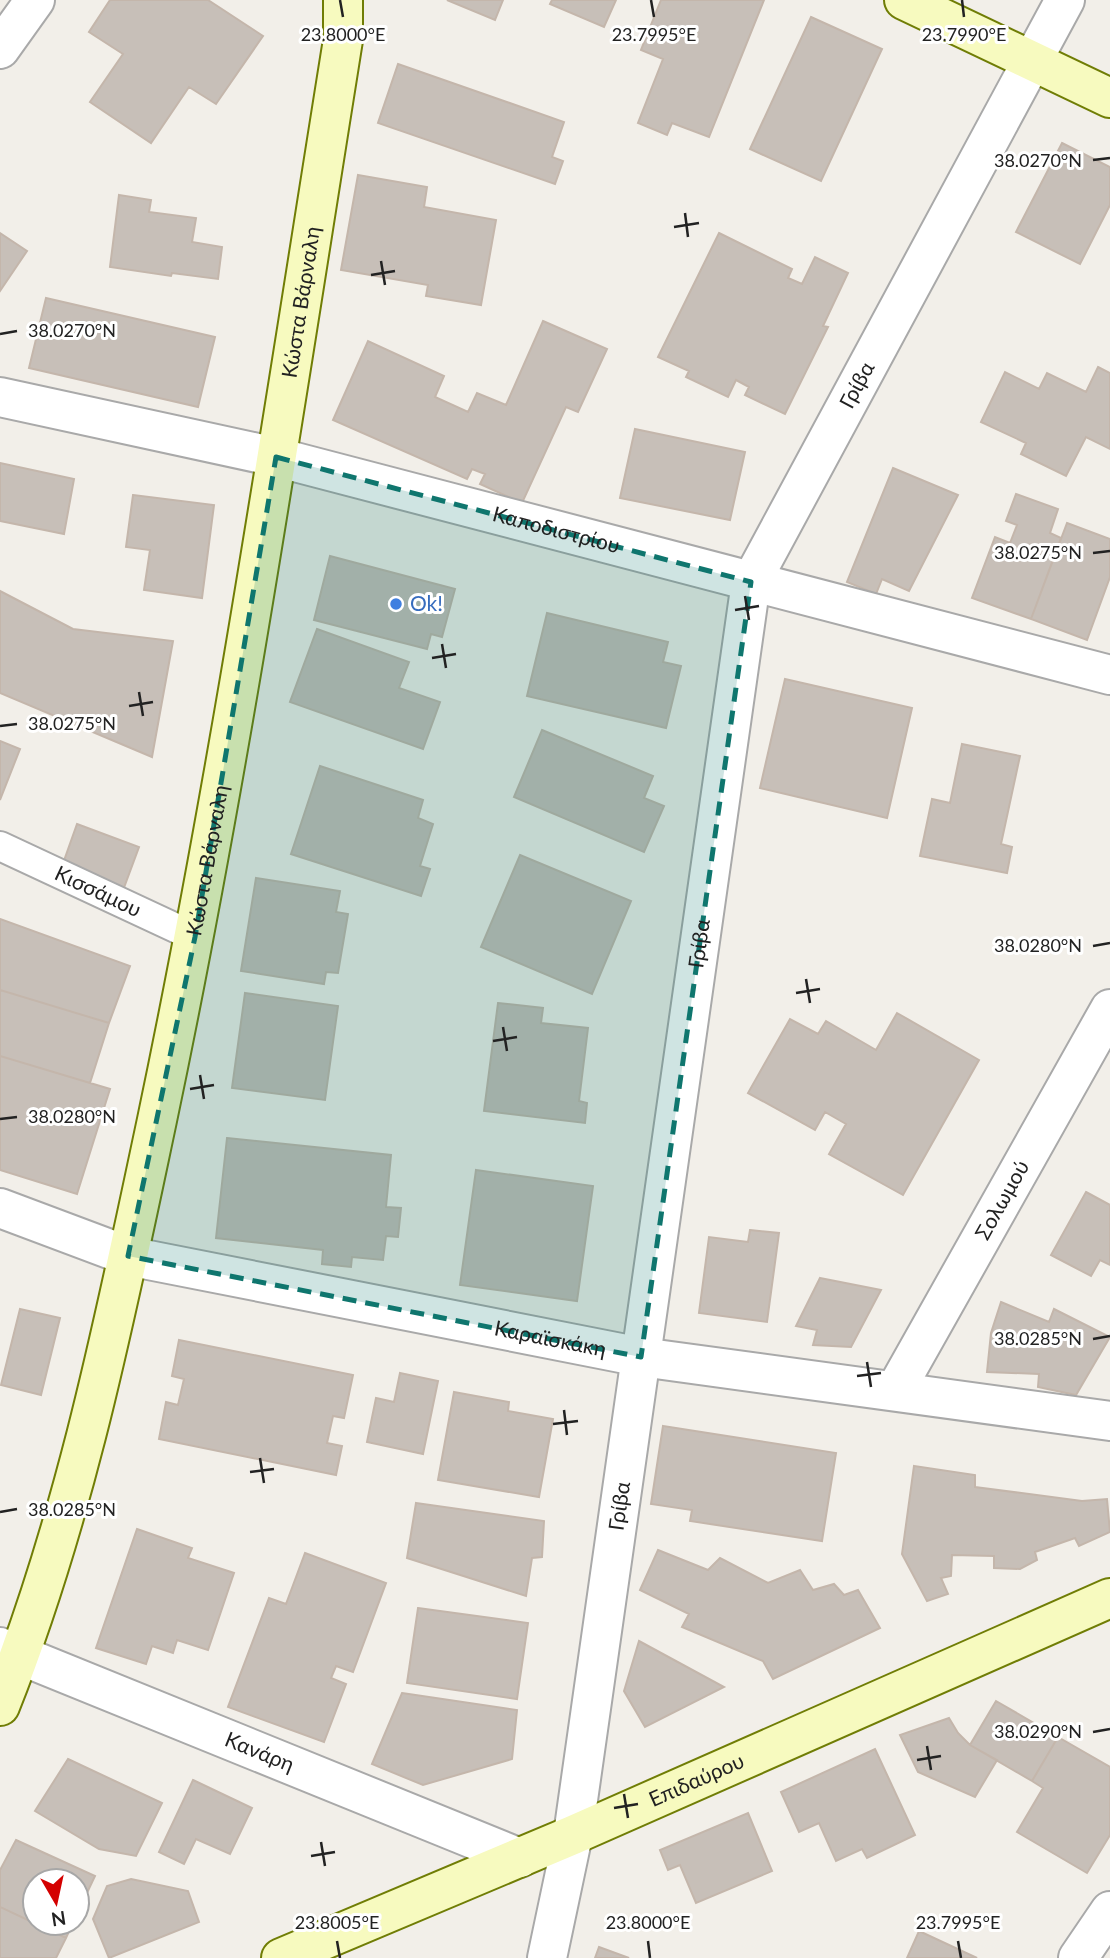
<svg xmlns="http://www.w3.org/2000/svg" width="1110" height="1958" font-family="Lato,sans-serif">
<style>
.building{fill:#c7bfb8;stroke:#c4b6ab;stroke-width:2}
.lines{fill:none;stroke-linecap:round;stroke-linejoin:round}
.lane-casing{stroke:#a9a9a9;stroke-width:32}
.street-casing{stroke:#a9a9a9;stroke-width:42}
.secondary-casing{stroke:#707d05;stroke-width:42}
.lane{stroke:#fff;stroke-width:28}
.street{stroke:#fff;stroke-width:38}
.secondary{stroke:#f7fabf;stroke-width:38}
.marked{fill:#0f766e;fill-opacity:0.2;stroke:#0f766e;stroke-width:5;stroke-dasharray:14 9;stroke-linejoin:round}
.ticks{fill:none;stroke:#222;stroke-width:2.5}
.shop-dot{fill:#3f7fe0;stroke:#fff;stroke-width:2.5}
.labels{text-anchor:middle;stroke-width:6;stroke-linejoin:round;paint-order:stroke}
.street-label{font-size:21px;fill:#222;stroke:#fff}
.shop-label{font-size:21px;fill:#366cbe;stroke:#fff;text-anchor:start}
.ticks-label{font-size:18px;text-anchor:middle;fill:#222;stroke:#fff;stroke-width:6;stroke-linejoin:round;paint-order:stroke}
</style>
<rect width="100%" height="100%" fill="#f2efe9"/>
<path class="building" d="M 110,0 L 208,0 L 263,36 L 216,104 L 189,87 L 151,143 L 90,102 L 123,54 L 89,32 Z
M 447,0 L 503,0 L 495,20 Z
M 552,0 L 616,0 L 604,27 L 550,4 Z
M 661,0 L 764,0 L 709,137 L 672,123 L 667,135 L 638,123 L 663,59 L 641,50 Z
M 811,17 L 882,49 L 821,181 L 750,149 Z
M 398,64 L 564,122 L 552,157 L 563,161 L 555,184 L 378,123 Z
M 1062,143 L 1110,167 L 1110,205 L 1080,264 L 1016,232 Z
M 358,175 L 427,187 L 424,207 L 496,220 L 481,305 L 426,296 L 428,285 L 341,270 Z
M 119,195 L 151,200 L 149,212 L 196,218 L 192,242 L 222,247 L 218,279 L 172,273 L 171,276 L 110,267 Z
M 0,233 L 27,251 L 0,291 Z
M 719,233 L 792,269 L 788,278 L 802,284 L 815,257 L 848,273 L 823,326 L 828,327 L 785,414 L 745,395 L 749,387 L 736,380 L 728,397 L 686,377 L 689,371 L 658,357 Z
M 46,298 L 215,337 L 198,407 L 29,368 Z
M 543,321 L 607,349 L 578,412 L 566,407 L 522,503 L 480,484 L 485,474 L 472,469 L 467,479 L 333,420 L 368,341 L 444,376 L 435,397 L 468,412 L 477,393 L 506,405 Z
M 1098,367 L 1110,373 L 1110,449 L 1086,437 L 1066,476 L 1021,454 L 1026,443 L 981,422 L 1005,372 L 1039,389 L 1047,373 L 1086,392 Z
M 635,429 L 745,452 L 730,520 L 620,498 Z
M 0,463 L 74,479 L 64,534 L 0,521 Z
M 893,468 L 958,495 L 909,591 L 882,579 L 876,594 L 847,582 Z
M 1016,494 L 1058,509 L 1050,533 L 1061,538 L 1031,619 L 972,598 L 995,537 L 1010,543 L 1017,525 L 1006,521 Z
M 133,495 L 214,505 L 202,598 L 144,590 L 150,550 L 126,547 Z
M 1067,523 L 1110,539 L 1110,577 L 1087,640 L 1031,619 Z
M 330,556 L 455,589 L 442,637 L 431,634 L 427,649 L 314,620 Z
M 0,591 L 73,629 L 173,641 L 152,757 L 0,693 Z
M 547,613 L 668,642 L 663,662 L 681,666 L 666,728 L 527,696 Z
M 317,629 L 409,662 L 399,688 L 440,702 L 423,749 L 290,702 Z
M 785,679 L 912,708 L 887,818 L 760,788 Z
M 542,730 L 653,776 L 644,798 L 664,806 L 644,852 L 514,797 Z
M 0,741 L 20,749 L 0,800 Z
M 962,744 L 1020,756 L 1001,844 L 1012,847 L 1007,873 L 920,856 L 932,799 L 950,803 Z
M 320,766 L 423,800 L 418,818 L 433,824 L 420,866 L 430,869 L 421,896 L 291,854 Z
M 77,824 L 139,847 L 122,893 L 60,872 Z
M 520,855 L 631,901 L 592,994 L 481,947 Z
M 256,878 L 340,891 L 336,912 L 348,914 L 338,973 L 326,972 L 324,984 L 241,971 Z
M 0,919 L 130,966 L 109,1023 L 0,990 Z
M 0,990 L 109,1023 L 90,1083 L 0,1056 Z
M 245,993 L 338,1006 L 325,1100 L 232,1088 Z
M 498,1003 L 543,1008 L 541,1023 L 588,1028 L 579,1101 L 587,1103 L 585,1123 L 484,1111 Z
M 897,1013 L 979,1060 L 903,1195 L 829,1154 L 846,1124 L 825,1112 L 815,1130 L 748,1093 L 790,1019 L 818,1034 L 826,1021 L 876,1050 Z
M 0,1056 L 110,1089 L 77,1194 L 0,1170 Z
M 227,1138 L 391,1155 L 386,1207 L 401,1208 L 398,1237 L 386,1236 L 383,1260 L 352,1257 L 351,1267 L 322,1264 L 323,1250 L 216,1238 Z
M 476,1170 L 593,1186 L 577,1301 L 460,1285 Z
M 1086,1192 L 1110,1205 L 1110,1265 L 1100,1260 L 1091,1276 L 1051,1255 Z
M 750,1230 L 779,1233 L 767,1322 L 699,1313 L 709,1237 L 748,1242 Z
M 820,1278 L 881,1290 L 851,1347 L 813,1345 L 817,1330 L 796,1326 Z
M 1001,1302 L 1049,1322 L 1054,1309 L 1110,1337 L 1076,1395 L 1038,1387 L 1039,1374 L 987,1372 L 991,1333 Z
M 20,1309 L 60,1318 L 41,1395 L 1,1385 Z
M 179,1340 L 353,1375 L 344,1418 L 333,1416 L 327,1443 L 342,1446 L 336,1475 L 159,1439 L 166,1402 L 178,1405 L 184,1379 L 172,1376 Z
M 400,1373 L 438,1381 L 423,1454 L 367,1442 L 376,1398 L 394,1402 Z
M 454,1392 L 509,1402 L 508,1411 L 553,1419 L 539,1497 L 438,1480 Z
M 663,1426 L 836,1453 L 822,1541 L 690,1521 L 692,1510 L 651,1504 Z
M 914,1466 L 975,1475 L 975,1487 L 1082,1501 L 1107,1499 L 1110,1532 L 1079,1546 L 1075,1538 L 1035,1552 L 1037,1560 L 1020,1569 L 994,1568 L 994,1556 L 952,1555 L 951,1576 L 941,1578 L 948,1594 L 927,1601 L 902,1554 Z
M 416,1503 L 544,1521 L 542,1557 L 532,1558 L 526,1596 L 407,1558 Z
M 137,1529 L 192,1548 L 188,1558 L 234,1573 L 208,1650 L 177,1640 L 173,1653 L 152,1646 L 146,1664 L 96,1648 Z
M 658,1550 L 708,1570 L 720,1558 L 768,1583 L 800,1570 L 813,1590 L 834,1584 L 844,1595 L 858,1590 L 880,1628 L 773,1679 L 763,1661 L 682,1627 L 689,1614 L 640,1590 Z
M 305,1553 L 386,1583 L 353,1672 L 336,1666 L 331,1678 L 346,1684 L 324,1742 L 228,1707 L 269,1598 L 286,1604 Z
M 418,1608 L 528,1623 L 517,1699 L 407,1683 Z
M 639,1641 L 724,1687 L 645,1727 L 624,1691 Z
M 402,1693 L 517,1710 L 512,1759 L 423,1785 L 372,1764 Z
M 996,1701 L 1058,1737 L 1032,1781 L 970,1745 Z
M 949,1718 L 958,1733 L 970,1745 L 997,1760 L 975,1797 L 918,1772 L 900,1735 Z
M 1058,1737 L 1110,1767 L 1110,1835 L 1087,1873 L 1017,1832 L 1043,1788 L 1032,1781 Z
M 875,1749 L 915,1835 L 867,1858 L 862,1849 L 836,1861 L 819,1823 L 799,1832 L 781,1792 Z
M 68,1759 L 162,1803 L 136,1856 L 99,1849 L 35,1811 Z
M 193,1780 L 252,1808 L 230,1854 L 196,1839 L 184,1864 L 159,1852 Z
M 748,1813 L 772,1871 L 696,1903 L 680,1865 L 668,1870 L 660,1850 Z
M 16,1840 L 95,1876 L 77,1914 L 77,1881 L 35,1881 L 35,1923 L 73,1923 L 66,1938 L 0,1907 L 0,1870 Z
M 131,1879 L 188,1891 L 199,1922 L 109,1958 L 93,1919 L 107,1886 Z
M 0,1907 L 66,1938 L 56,1958 L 0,1958 Z
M 919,1931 L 977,1958 L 907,1958 Z
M 599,1947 L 629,1958 L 595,1958 Z"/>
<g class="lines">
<defs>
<g id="lane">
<path id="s1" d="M 0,846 L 195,937"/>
</g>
<g id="street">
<path d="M 0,49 L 35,0"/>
<path id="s2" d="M 0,397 L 276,457 L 1110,675"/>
<path id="s3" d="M 0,1208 L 128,1256 L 641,1357 L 1110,1421"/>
<path id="s4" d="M 895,1391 L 1110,1009"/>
<path id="s5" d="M 0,1647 L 520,1858"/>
<path id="s6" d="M 547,1958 L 573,1835 L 751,582 L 1065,0"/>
<path d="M 1078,1958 L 1110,1911"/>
</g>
<g id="secondary">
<path d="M 904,0 L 1110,98"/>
<path id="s7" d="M 0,1706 C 75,1518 115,1318 157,1120 C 232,763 285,401 343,40 L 343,0"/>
<path id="s8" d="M 281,1958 L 573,1835 L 1110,1598"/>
</g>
</defs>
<use href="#lane" class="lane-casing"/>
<use href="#street" class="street-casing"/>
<use href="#secondary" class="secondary-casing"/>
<use href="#lane" class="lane"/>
<use href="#street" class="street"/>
<use href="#secondary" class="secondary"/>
</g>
<path class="marked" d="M 276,457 L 751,582 L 641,1357 L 128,1256 L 195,937 Z"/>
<path class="ticks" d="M 340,0 L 343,17M 651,0 L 654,17M 962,0 L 964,17M 1093,160 L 1110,158M 685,213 L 688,237M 674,227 L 699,223M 381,261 L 385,285M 371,275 L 395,271M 0,334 L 17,331M 1093,553 L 1110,551M 745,596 L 749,620M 735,610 L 759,606M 442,644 L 446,668M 432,658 L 456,654M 139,692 L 143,716M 129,706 L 153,702M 0,726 L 17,724M 1093,946 L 1110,943M 806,979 L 810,1003M 796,993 L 820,989M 503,1027 L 507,1051M 493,1041 L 517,1037M 200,1075 L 204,1099M 190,1089 L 214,1085M 0,1119 L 17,1117M 1093,1339 L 1110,1336M 867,1362 L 871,1387M 857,1376 L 881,1373M 564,1410 L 567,1435M 553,1424 L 578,1421M 260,1458 L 264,1483M 250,1472 L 274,1469M 0,1512 L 17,1509M 1093,1732 L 1110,1729M 927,1746 L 931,1770M 917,1760 L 941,1756M 624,1794 L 628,1818M 614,1808 L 638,1804M 321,1842 L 325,1866M 311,1856 L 335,1852M 337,1941 L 340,1958M 648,1941 L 650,1958M 958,1941 L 961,1958"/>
<circle class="shop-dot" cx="396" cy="604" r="7"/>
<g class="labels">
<g class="street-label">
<text dy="7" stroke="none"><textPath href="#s7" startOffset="1438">Κώστα Βάρναλη</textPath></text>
<text dy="7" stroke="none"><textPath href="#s6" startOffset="1615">Γρίβα</textPath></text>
<text dy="7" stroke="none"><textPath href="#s2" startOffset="572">Καποδιστρίου</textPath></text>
<text dy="7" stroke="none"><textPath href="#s7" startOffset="872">Κώστα Βάρναλη</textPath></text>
<text dy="7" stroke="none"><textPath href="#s1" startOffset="108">Κισσάμου</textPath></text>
<text dy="7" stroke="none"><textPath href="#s6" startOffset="1026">Γρίβα</textPath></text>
<text dy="7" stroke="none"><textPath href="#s4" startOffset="219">Σολωμού</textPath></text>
<text dy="7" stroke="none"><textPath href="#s3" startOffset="567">Καραϊσκάκη</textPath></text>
<text dy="7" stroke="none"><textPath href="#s6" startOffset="458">Γρίβα</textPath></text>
<text dy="7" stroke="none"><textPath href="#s5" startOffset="280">Κανάρη</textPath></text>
<text dy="7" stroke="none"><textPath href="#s8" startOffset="452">Επιδαύρου</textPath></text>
</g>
<g class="shop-label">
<text x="410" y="611">Ok!</text>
</g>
</g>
<g class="ticks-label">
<text x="343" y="41">23.8000°E</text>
<text x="654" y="41">23.7995°E</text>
<text x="964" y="41">23.7990°E</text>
<text x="1038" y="167">38.0270°N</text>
<text x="72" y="337">38.0270°N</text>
<text x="1038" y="559">38.0275°N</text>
<text x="72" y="730">38.0275°N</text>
<text x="1038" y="952">38.0280°N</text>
<text x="72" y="1123">38.0280°N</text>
<text x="1038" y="1345">38.0285°N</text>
<text x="72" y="1516">38.0285°N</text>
<text x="1038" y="1738">38.0290°N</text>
<text x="337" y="1929">23.8005°E</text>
<text x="648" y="1929">23.8000°E</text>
<text x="958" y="1929">23.7995°E</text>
</g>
<g transform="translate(56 1902) rotate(171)"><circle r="33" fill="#ffffff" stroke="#a7a7a7" stroke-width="2"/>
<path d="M0-5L12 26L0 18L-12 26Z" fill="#d40000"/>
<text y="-10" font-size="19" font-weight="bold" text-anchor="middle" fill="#222222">N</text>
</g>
</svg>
